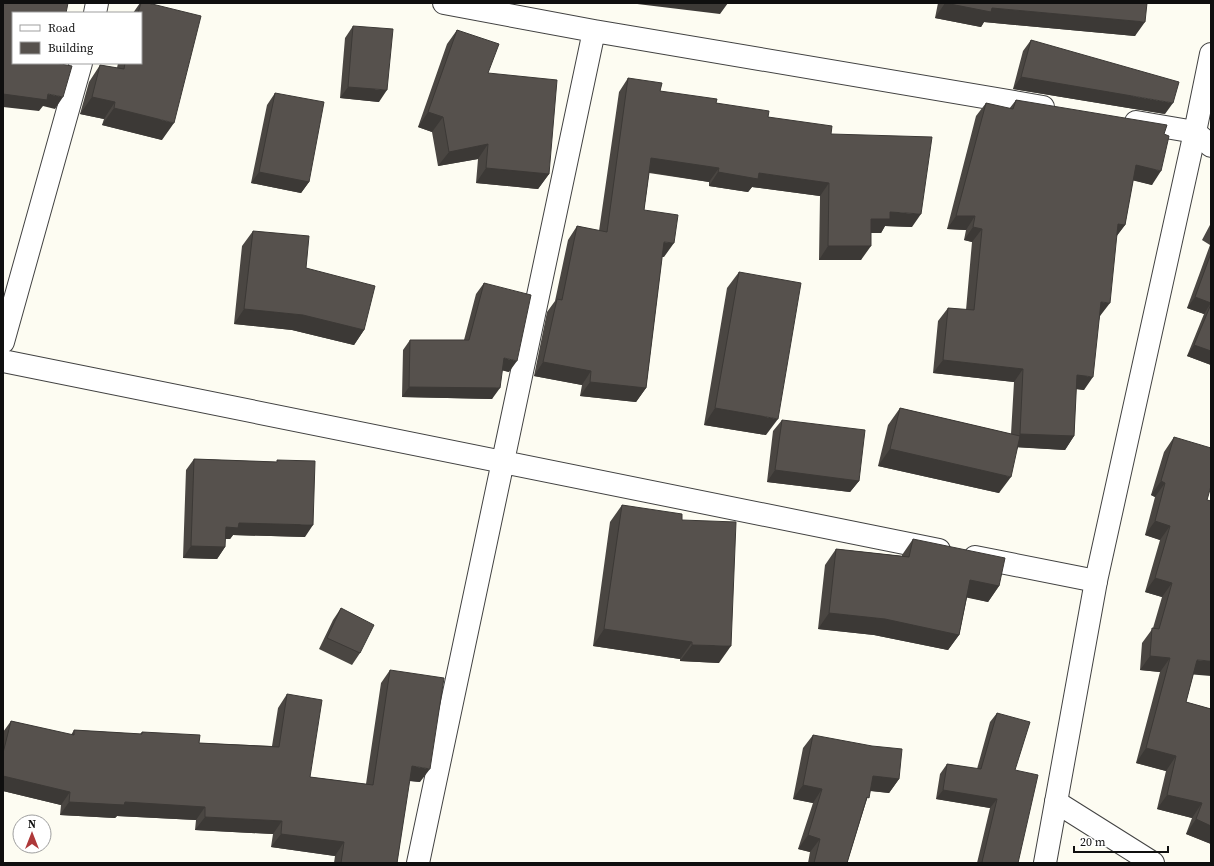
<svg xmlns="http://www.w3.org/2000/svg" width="1214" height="866" font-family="'Source Serif 4',serif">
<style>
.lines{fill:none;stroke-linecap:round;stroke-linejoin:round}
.minor-casing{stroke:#424242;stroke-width:24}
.tertiary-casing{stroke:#424242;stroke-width:24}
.minor{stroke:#fff;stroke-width:22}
.tertiary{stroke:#fff;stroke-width:22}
.wall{fill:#4a4642}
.shaded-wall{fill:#3c3936}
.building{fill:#56514d;stroke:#3c3936}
</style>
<rect width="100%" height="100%" fill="#fdfcf2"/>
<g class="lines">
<defs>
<path id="minor" d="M 444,3 L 594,31 L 1043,107
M 95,13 L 97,3
M 1136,122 L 1195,132 L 1211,146
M 3,342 L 81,63
M 3,361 L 939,550
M 975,557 L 1096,581
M 1056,802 L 1153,863
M 418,863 L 594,31"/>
<path id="tertiary" d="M 1045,863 L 1096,581 L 1195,132 L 1211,54"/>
</defs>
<use href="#minor" class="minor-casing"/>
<use href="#tertiary" class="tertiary-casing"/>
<use href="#minor" class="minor"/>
<use href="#tertiary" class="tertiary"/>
</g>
<path class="wall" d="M 140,3 L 148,3 L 162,140 L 102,125 L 104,119 L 80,114 L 89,82 L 100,65 L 117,68 L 118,63 L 141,63 L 141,13 L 133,13 Z
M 938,3 L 1147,3 L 1135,36 L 984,22 L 981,27 L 935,18 Z
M 353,26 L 379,102 L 340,98 L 345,38 Z
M 457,30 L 488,73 L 549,174 L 538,189 L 476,183 L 478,159 L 438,166 L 432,132 L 418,127 L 447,44 Z
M 1031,40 L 1165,114 L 1013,89 L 1023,51 Z
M 628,78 L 660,91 L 716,103 L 831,134 L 912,227 L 885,226 L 881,233 L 871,233 L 861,260 L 819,260 L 820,196 L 752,187 L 748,192 L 709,186 L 709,182 L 649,173 L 644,210 L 664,257 L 662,257 L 646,388 L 636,402 L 580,396 L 582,385 L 534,376 L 547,312 L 555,301 L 568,240 L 577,226 L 599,231 L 619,92 Z
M 275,93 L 309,182 L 301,193 L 251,183 L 267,105 Z
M 1016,100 L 1164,134 L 1152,185 L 1133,180 L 1125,225 L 1116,237 L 1100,316 L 1084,390 L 1076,389 L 1074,436 L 1065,450 L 1018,447 L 999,493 L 878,466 L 888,425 L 900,408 L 1011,434 L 1014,382 L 933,373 L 938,321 L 948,308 L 966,310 L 972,242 L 964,240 L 966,230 L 947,229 L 976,116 L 986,103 L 1009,109 Z
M 1211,223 L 1211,365 L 1187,356 L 1204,314 L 1187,308 L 1210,245 L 1202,240 Z
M 253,231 L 306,268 L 364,330 L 354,345 L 292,330 L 234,324 L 242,246 Z
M 739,272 L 766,435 L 704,425 L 727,288 Z
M 484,283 L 509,372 L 502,370 L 492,399 L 402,397 L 403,350 L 410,340 L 464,340 L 476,294 Z
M 782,420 L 859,481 L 850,492 L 767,482 L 773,431 Z
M 1174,437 L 1207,500 L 1193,675 L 1186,702 L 1211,709 L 1211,844 L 1186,834 L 1192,818 L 1157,809 L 1166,771 L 1136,763 L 1160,672 L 1140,670 L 1142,643 L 1153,628 L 1162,597 L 1145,592 L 1160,540 L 1145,535 L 1155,497 L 1151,495 L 1164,452 Z
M 194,459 L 277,462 L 277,460 L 305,537 L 233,535 L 230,539 L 225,539 L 225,547 L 217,559 L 183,558 L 186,470 Z
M 622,505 L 682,520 L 719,663 L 680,661 L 680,659 L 593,646 L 610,522 Z
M 913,539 L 999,586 L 988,602 L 967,597 L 959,635 L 948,650 L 874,635 L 818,629 L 825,565 L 836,549 L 902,556 L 902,555 Z
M 341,608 L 360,653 L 352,665 L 319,649 L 333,620 Z
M 390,670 L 420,782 L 409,781 L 397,863 L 334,863 L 335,856 L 271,847 L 273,834 L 195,830 L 196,820 L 117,816 L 115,818 L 60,815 L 61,805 L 3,791 L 3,732 L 11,721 L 71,735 L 74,730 L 140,734 L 142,732 L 199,743 L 272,746 L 278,708 L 287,694 L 310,777 L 366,784 L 381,683 Z
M 997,713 L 1015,770 L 1018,863 L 977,863 L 990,808 L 936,799 L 940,774 L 947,764 L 977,769 L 990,722 Z
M 813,735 L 899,779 L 889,793 L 870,791 L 866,802 L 847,863 L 808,863 L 810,852 L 798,849 L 813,803 L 793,799 L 803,748 Z"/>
<path class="shaded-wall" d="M 629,3 L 728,3 L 720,14 Z
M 945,3 L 992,8 L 1145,22 L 1135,36 L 984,22 L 981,27 L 935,18 Z
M 1021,77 L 1173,103 L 1165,114 L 1013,89 Z
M 348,87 L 387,90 L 379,102 L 340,98 Z
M 3,94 L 48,94 L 63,97 L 55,109 L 43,106 L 39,111 L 3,107 Z
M 92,97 L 115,102 L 104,119 L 80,114 Z
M 114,108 L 174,123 L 162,140 L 102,125 Z
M 428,112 L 443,117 L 432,132 L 418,127 Z
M 488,144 L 478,159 L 438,166 L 449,152 Z
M 651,158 L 719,168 L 709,182 L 642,171 Z
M 1136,165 L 1161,171 L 1152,185 L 1127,179 Z
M 486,168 L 549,174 L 538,189 L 476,183 Z
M 259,172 L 309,182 L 301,193 L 251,183 Z
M 718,172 L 759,173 L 829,183 L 820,196 L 752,187 L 748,192 L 709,186 Z
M 890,212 L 921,214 L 912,227 L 885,226 L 881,233 L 862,233 L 871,219 Z
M 956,216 L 975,216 L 966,230 L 947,229 Z
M 1118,224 L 1125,225 L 1115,238 Z
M 973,227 L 982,229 L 972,242 L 964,240 Z
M 664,242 L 674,243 L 664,257 L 654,256 Z
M 828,246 L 871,246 L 861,260 L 819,260 Z
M 1195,297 L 1211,303 L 1204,314 L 1187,308 Z
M 1101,302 L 1110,303 L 1100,316 L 1092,315 Z
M 244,309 L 303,315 L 364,330 L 354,345 L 292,330 L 234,324 Z
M 1194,345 L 1211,351 L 1211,365 L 1187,356 Z
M 504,358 L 517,361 L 509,372 L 496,369 Z
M 943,360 L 1023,369 L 1014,382 L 933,373 Z
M 543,362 L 591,371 L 582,385 L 534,376 Z
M 1077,375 L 1093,377 L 1084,390 L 1068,388 Z
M 590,382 L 646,388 L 636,402 L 580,396 Z
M 409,387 L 500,388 L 492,399 L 402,397 Z
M 715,408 L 778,419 L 766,435 L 704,425 Z
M 1020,434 L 1074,436 L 1065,450 L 1011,447 Z
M 890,449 L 1011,477 L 999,493 L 878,466 Z
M 775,470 L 859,481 L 850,492 L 767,482 Z
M 1161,481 L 1165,483 L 1155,497 L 1151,495 Z
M 1155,521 L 1170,526 L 1160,540 L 1145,535 Z
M 239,523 L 313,525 L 305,537 L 233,535 L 230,539 L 218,539 L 226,527 Z
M 191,546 L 225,547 L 217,559 L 183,558 Z
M 1155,578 L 1172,583 L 1162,597 L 1145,592 Z
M 970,580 L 999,586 L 988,602 L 959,596 Z
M 829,613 L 885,619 L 959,635 L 948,650 L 874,635 L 818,629 Z
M 604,629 L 692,642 L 680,659 L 593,646 Z
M 692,645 L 731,646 L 719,663 L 680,661 Z
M 1150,656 L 1170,658 L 1160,672 L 1140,670 Z
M 1197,660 L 1211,661 L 1211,676 L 1187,674 Z
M 1146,748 L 1176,756 L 1166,771 L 1136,763 Z
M 412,766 L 430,769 L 420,782 L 402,780 Z
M 3,776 L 70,792 L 61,805 L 3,791 Z
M 873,776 L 899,779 L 889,793 L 864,790 Z
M 803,785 L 822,789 L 813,803 L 793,799 Z
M 943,790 L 997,799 L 990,808 L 936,799 Z
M 1167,795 L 1202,803 L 1192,818 L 1157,809 Z
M 69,802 L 125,802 L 205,807 L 196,820 L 117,816 L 115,818 L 60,815 Z
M 205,817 L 282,821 L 273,834 L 195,830 Z
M 1196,819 L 1211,826 L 1211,844 L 1186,834 Z
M 281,834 L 344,842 L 335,856 L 271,847 Z
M 808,835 L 820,839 L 810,852 L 798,849 Z"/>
<path class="building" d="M 3,3 L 68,3 L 66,13 L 13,13 L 13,63 L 55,63 L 72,66 L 63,97 L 48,94 L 47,100 L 3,94 Z
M 141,3 L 148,3 L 201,16 L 174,123 L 114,108 L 115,102 L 92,97 L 100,65 L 124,69 L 125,63 L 141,63 L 141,13 L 138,13 Z
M 945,3 L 1147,3 L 1145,22 L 992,8 L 991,12 Z
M 353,26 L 393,29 L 387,90 L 348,87 Z
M 457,30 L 499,44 L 488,73 L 557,80 L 549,174 L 486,168 L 488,144 L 449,152 L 443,117 L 428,112 Z
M 1031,40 L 1179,82 L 1173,103 L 1021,77 Z
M 628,78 L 662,83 L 660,91 L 717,99 L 716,103 L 769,111 L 768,117 L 832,126 L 831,134 L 932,137 L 921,214 L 890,212 L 890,219 L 871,219 L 871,246 L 828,246 L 829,183 L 759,173 L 758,179 L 718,172 L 719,168 L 651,158 L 644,210 L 678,215 L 674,243 L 664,242 L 646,388 L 590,382 L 591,371 L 543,362 L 557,299 L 562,300 L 577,226 L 607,232 Z
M 275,93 L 324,102 L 309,182 L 259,172 Z
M 1016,100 L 1167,125 L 1164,134 L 1169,136 L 1161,171 L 1136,165 L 1125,225 L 1118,224 L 1110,303 L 1101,302 L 1093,377 L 1077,375 L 1074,436 L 1020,434 L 1023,369 L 943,360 L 948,308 L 974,310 L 982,229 L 973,227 L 975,216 L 956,216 L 986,103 L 1013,109 Z
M 253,231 L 309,236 L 306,268 L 375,286 L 364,330 L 303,315 L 244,309 Z
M 1211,253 L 1211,303 L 1195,297 Z
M 739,272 L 801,283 L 778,419 L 715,408 Z
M 484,283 L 531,295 L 517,361 L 504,358 L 500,388 L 409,387 L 410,340 L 469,340 Z
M 1211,304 L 1211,351 L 1194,345 Z
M 900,408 L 1020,436 L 1011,477 L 890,449 Z
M 782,420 L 865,430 L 859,481 L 775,470 Z
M 1174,437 L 1211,448 L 1211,486 L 1207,500 L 1211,501 L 1211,661 L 1197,660 L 1186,702 L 1211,709 L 1211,826 L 1196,819 L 1202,803 L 1167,795 L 1176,756 L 1146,748 L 1170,658 L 1150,656 L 1152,628 L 1159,629 L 1172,583 L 1155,578 L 1170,526 L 1155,521 L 1165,483 L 1161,481 Z
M 194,459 L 277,462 L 277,460 L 315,461 L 313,525 L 239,523 L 238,528 L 226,527 L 225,547 L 191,546 Z
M 622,505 L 682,514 L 682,520 L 736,522 L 731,646 L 692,645 L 692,642 L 604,629 Z
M 913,539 L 1005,558 L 999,586 L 970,580 L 959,635 L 885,619 L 829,613 L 836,549 L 909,557 Z
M 341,608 L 374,625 L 360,653 L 327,638 Z
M 390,670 L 444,678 L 430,769 L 412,766 L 397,863 L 341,863 L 344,842 L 281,834 L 282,821 L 205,817 L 205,807 L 125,802 L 124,805 L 69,802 L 70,792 L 3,776 L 3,753 L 11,721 L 74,735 L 74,730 L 142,734 L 142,732 L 200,735 L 199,743 L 279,747 L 287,694 L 322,700 L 310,777 L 373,785 Z
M 997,713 L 1030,722 L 1015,770 L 1038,775 L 1018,863 L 985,863 L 982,862 L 997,799 L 943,790 L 947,764 L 981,769 Z
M 813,735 L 872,746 L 902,749 L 899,779 L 873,776 L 869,798 L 867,797 L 847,863 L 814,863 L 820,839 L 808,835 L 822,789 L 803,785 Z"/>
<rect width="1214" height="866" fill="none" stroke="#0f0f0f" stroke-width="8"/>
<rect x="12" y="12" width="130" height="52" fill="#ffffff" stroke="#9f9f9f"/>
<rect x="20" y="25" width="20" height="6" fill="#ffffff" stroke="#9f9f9f"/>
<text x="48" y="32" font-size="12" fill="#0f0f0f">Road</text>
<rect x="20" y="42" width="20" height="12" fill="#56514d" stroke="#9f9f9f"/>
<text x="48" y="52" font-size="12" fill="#0f0f0f">Building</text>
<g transform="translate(32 834)"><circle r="19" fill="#ffffff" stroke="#9f9f9f"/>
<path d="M0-3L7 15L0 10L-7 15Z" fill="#ae3839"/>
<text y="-6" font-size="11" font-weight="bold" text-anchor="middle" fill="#0f0f0f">N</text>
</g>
<path d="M1074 846v6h94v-6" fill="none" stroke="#0f0f0f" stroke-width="2"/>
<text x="1080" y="846" font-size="12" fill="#0f0f0f" stroke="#ffffff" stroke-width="3" paint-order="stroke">20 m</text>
</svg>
